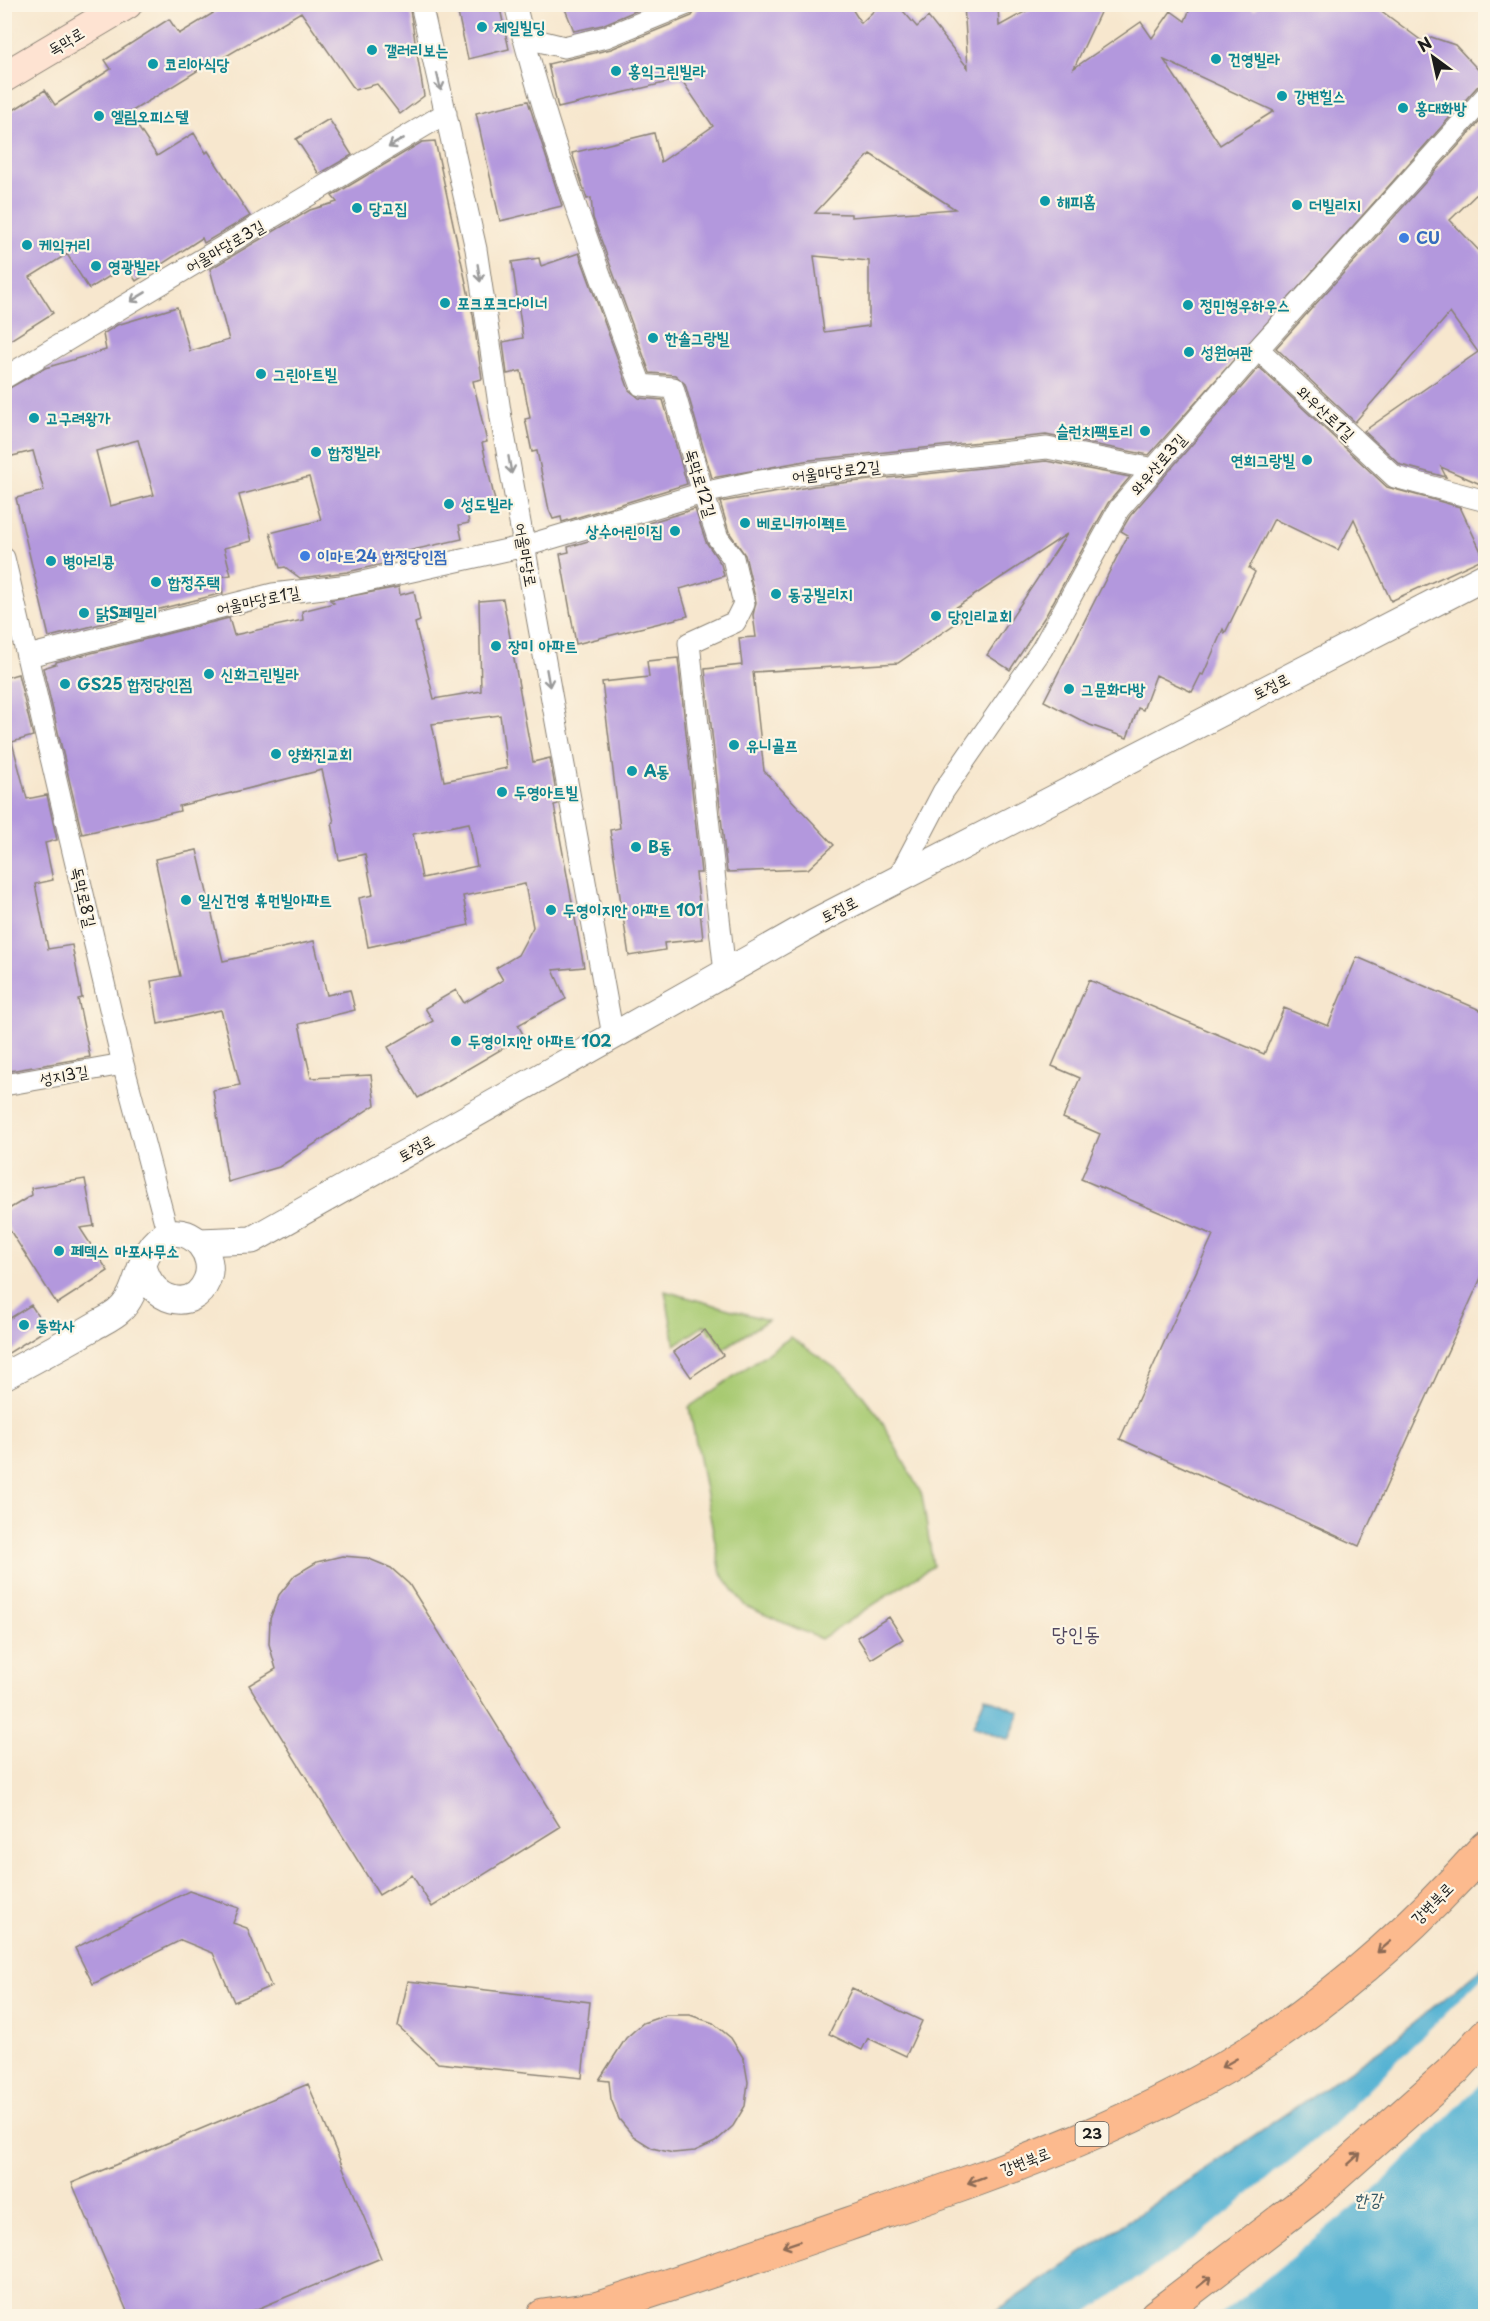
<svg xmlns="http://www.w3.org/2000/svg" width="1490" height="2321" font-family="'Playpen Sans','Poor Story',sans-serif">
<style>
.green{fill:#a8ca72;stroke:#627347;stroke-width:1.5}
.water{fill:#55b2d3;stroke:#386778;stroke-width:1.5}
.pier{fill:#f7e7ce}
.building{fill:#b398dd;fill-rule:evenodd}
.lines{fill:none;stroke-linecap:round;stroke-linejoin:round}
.minor-casing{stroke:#8a8275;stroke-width:23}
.tertiary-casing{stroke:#8a8275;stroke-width:29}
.secondary-casing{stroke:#8a8275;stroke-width:32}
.trunk-casing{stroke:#8a8275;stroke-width:35}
.minor{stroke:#fff;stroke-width:21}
.tertiary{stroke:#fff;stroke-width:27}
.secondary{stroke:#fee3d2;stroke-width:30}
.trunk{stroke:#fcba8e;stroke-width:33}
.oneway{stroke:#999}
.oneway2{stroke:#8c6b55}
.culture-dot{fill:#0f9aa8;stroke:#fcf5e5;stroke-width:2}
.shop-dot{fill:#3f7fe0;stroke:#fcf5e5;stroke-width:2}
.labels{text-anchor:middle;stroke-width:4.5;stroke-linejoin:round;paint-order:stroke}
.shield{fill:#fcf5e5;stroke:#5f5d58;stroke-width:1.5}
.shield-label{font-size:15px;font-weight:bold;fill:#1c1c1c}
.culture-label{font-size:16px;font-weight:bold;fill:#0d838f;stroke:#fcf5e5;text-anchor:start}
.street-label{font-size:16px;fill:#1c1c1c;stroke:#fcf5e5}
.shop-label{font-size:16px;font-weight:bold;fill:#366cbe;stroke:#fcf5e5;text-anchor:start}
.water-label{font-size:18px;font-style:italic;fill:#335865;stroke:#fcf5e5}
.quarter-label{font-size:20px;fill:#514760;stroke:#fcf5e5}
</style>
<rect width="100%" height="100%" fill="#fcf5e5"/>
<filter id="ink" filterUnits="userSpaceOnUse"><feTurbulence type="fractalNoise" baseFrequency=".0167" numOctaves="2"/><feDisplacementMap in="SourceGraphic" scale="12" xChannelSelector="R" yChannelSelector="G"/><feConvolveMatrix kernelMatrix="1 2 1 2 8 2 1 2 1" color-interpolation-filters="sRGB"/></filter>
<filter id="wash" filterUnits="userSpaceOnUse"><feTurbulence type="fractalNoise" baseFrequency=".008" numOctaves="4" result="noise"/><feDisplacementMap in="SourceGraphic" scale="24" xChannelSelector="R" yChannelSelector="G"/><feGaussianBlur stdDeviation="1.35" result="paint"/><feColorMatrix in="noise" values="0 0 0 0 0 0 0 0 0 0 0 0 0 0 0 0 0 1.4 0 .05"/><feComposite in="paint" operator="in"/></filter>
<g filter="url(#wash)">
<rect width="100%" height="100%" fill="#f7e7ce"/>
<path class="green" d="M 665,1291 L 768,1320 L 723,1349 L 705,1325 L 675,1345 Z
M 791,1337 L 848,1377 L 878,1415 L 922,1495 L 933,1566 L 821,1639 L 745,1606 L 721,1573 L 689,1407 Z"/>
<path class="water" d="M 985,1697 L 1020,1712 L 1009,1740 L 973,1726 Z
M 1485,1965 L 1485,2316 L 989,2316 L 1384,2047 Z"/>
<path class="pier" d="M 1485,1974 L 1485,2079 L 1381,2184 L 1240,2300 L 1216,2316 L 1082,2316 L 1194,2240 L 1331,2127 Z"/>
<g id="blocks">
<path class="building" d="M 228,4 L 409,4 L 424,96 L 400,114 L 377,84 L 355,90 L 301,12 L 206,68 L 205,66 L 129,113 L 157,156 L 194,133 L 206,153 L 208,151 L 250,216 L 204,243 L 202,238 L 136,281 L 126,266 L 89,289 L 67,254 L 30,277 L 53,313 L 4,344 L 4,116 L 45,90 L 55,105 L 111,69 L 105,60 L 169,19 L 179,34 Z
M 456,4 L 499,4 L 509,49 L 468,59 Z
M 563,4 L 652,4 L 602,25 L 574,31 Z
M 700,4 L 849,4 L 861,23 L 881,4 L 897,4 L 917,27 L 928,17 L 968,68 L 964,4 L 998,4 L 999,26 L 1039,4 L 1104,4 L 1074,68 L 1141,22 L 1152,38 L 1171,11 L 1185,21 L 1192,4 L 1242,4 L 1255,10 L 1258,4 L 1372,4 L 1426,44 L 1431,37 L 1455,45 L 1485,77 L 1485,84 L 1477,87 L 1149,455 L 1046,435 L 810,460 L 712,478 L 685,384 L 675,375 L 650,373 L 593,218 L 591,198 L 587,199 L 572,153 L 654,133 L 661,162 L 713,126 L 681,79 L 558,108 L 548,64 L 611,49 L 692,16 ZM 1164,60 L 1274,111 L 1220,145 ZM 870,154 L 955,209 L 851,217 L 851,214 L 815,213 ZM 814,256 L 869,261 L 869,326 L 824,332 Z
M 528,101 L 562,206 L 500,221 L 476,113 Z
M 1485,116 L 1485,186 L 1450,220 L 1485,257 L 1485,486 L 1441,467 L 1446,477 L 1401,465 L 1364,431 L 1478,352 L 1450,313 L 1355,422 L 1276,348 Z
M 329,119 L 352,155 L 319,174 L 296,139 Z
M 435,141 L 473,315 L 482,379 L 473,381 L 487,442 L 482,443 L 495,501 L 466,507 L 469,523 L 459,525 L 462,539 L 390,555 L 392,562 L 347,572 L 300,578 L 285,567 L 280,568 L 270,533 L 321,520 L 309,477 L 239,495 L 252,541 L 224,548 L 231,575 L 220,577 L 223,593 L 49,637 L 16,498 L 44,491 L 33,451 L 4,458 L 4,391 L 45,368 L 106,350 L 103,334 L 117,325 L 177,307 L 190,351 L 229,340 L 210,269 L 310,210 L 337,202 L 332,196 L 422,142 ZM 138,440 L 154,495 L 110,506 L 96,451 Z
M 579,253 L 629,390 L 639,398 L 663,400 L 687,484 L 562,522 L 561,517 L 553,519 L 549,510 L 537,451 L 532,452 L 525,419 L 530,418 L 521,371 L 507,374 L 503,342 L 523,338 L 512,262 L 539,258 L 541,266 Z
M 1259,367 L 1387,487 L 1460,507 L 1484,558 L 1391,601 L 1354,519 L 1338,550 L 1274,519 L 1249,568 L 1255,572 L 1225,633 L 1223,629 L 1203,675 L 1201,674 L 1192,692 L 1156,675 L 1143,710 L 1138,708 L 1127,738 L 1090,725 L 1044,701 L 1128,535 L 1121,531 L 1130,516 Z
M 1046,461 L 1130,477 L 1108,503 L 1046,615 L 1010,670 L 987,655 L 1067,534 L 955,608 L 962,619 L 898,663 L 753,672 L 764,771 L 834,845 L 808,869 L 727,872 L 705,669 L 742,665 L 739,638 L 756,637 L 753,615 L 756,602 L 745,555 L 729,532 L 720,502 L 814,486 Z
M 695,509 L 706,542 L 721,564 L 724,576 L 680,589 L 688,616 L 576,644 L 560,554 L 569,552 L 568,547 Z
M 399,587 L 400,595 L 414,591 L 420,621 L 415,623 L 434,699 L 481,691 L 479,601 L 503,599 L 533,762 L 550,758 L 558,804 L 554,805 L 584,967 L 553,970 L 566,999 L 518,1025 L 524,1036 L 418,1098 L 388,1047 L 433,1021 L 425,1008 L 456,990 L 464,1003 L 503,980 L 496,968 L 518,955 L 533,927 L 525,884 L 463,896 L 469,925 L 368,947 L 359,898 L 373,895 L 365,854 L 339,860 L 332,823 L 334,822 L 322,770 L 179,806 L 180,811 L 82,834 L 43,668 L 56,664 L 56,662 L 229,618 L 234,635 L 303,620 L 302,611 L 334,603 L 330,600 ZM 500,715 L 507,768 L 444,781 L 432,724 ZM 469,823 L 477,866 L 422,878 L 413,834 Z
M 678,658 L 701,873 L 696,873 L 703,939 L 664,943 L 665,950 L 629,956 L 610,830 L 620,828 L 602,682 L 649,677 L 647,661 Z
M 18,674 L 33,736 L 12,742 L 27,799 L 47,795 L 57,840 L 45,843 L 53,880 L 35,884 L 48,949 L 72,945 L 82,998 L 78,999 L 90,1057 L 4,1072 L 4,678 Z
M 197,850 L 223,961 L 314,941 L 327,995 L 350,990 L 355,1010 L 299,1024 L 311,1078 L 371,1075 L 375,1105 L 279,1167 L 228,1182 L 213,1090 L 240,1085 L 221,1010 L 158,1024 L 151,981 L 180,976 L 155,859 Z
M 1357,957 L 1485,1012 L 1485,1269 L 1359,1546 L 1120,1439 L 1213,1235 L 1081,1179 L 1100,1134 L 1063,1118 L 1080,1078 L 1052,1066 L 1089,980 L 1264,1054 L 1284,1008 L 1328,1026 Z
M 85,1179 L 94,1226 L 80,1228 L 108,1271 L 57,1304 L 4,1221 L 4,1212 L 32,1195 L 31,1188 Z
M 31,1305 L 47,1329 L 4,1356 L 4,1322 Z
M 705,1330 L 723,1355 L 691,1377 L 674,1352 Z
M 342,1556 L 367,1558 L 391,1568 L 409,1584 L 560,1827 L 432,1907 L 412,1875 L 379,1895 L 249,1685 L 276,1669 L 269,1644 L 270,1619 L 279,1595 L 295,1575 L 317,1562 Z
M 889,1617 L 903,1639 L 871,1659 L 857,1637 Z
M 189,1891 L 239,1908 L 233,1923 L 247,1928 L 271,1986 L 234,2002 L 213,1953 L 181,1940 L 93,1984 L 75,1948 Z
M 408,1981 L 590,2002 L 582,2078 L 438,2063 L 398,2026 Z
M 852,1988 L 922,2021 L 906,2056 L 868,2038 L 862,2050 L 829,2034 Z
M 666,2015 L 690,2015 L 713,2023 L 731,2038 L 744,2059 L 748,2082 L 745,2106 L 733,2126 L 715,2142 L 695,2151 L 673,2153 L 652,2148 L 633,2136 L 619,2119 L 611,2099 L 609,2081 L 599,2080 L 626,2038 L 643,2023 Z
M 308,2084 L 381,2258 L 240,2316 L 129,2316 L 72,2183 Z"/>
</g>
</g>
<g filter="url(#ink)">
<use href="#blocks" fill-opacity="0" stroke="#8a8275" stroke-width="1.5"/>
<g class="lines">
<defs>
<path id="minor" d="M 421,4 L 476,249 L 501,418 L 613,1036
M 515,4 C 547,134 594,260 641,385 L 673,388 L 703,493 L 718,538 L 733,558 L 744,604 L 735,622 L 689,643 L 725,973
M 523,37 L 564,47 L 606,37 L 687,4
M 1258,349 L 1395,477 L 1486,501
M 4,378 L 446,113
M 4,558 L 123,1064 L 168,1234
M 28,656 L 273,594 L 349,585 L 525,546 L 703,493 L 754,482 L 812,473 L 1047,448 L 1154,469
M 897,880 L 943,792 L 1042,649 L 1119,509 L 1258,349 L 1486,96
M 4,1085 L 123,1064"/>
<path id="tertiary" d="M 199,1242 L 252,1240 L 815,922 L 1486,576
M 4,1376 C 34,1360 64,1344 93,1327 C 101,1322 113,1317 120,1310 C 142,1291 137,1245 168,1234 C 193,1226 217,1256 207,1280 C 193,1314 150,1302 143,1265"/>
<path id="secondary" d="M 4,77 L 127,4"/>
<path id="trunk" d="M 543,2316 L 593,2309
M 573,2316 C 671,2286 768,2252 866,2218 C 1003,2171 1145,2123 1267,2041 C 1347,1987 1422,1919 1486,1847
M 1156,2316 L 1310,2198 L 1454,2070 L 1486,2035"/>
</defs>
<use href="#minor" class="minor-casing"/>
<use href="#tertiary" class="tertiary-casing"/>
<use href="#secondary" class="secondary-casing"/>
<use href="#trunk" class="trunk-casing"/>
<use href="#minor" class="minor"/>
<use href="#tertiary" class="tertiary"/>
<use href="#secondary" class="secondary"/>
<use href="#trunk" class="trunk"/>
</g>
<defs><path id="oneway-shaft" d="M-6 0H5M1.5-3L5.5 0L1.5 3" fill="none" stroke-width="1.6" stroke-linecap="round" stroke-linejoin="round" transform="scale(1.5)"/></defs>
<g class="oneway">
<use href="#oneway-shaft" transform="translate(439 82) rotate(77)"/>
<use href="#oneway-shaft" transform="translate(396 143) rotate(149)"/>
<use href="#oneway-shaft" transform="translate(479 273) rotate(81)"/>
<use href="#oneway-shaft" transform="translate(138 297) rotate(149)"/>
<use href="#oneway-shaft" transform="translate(510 465) rotate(80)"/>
<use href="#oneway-shaft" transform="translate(548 678) rotate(80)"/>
</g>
<g class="oneway2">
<use href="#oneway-shaft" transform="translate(1384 1947) rotate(140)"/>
<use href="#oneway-shaft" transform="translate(1229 2063) rotate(150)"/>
<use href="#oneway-shaft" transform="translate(1354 2159) rotate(-42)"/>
<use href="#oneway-shaft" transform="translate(976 2180) rotate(160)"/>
<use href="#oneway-shaft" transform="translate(791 2244) rotate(161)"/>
<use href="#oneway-shaft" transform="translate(1204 2282) rotate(-38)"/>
</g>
</g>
<g class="culture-dot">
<circle cx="482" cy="27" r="6"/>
<circle cx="372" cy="50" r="6"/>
<circle cx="1216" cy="59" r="6"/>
<circle cx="153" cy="64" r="6"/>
<circle cx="616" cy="71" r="6"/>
<circle cx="1282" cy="96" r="6"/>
<circle cx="1403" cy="108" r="6"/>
<circle cx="99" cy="116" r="6"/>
<circle cx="1045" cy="201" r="6"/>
<circle cx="1297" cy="205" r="6"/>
<circle cx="357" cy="208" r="6"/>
<circle cx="27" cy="245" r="6"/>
<circle cx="96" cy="266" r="6"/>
<circle cx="445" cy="303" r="6"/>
<circle cx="1188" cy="305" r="6"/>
<circle cx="653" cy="338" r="6"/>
<circle cx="1189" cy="352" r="6"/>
<circle cx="261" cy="374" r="6"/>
<circle cx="34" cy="418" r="6"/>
<circle cx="1145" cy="431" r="6"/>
<circle cx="316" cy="452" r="6"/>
<circle cx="1307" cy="460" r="6"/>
<circle cx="449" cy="504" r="6"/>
<circle cx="745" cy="523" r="6"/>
<circle cx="675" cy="531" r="6"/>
<circle cx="51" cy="561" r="6"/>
<circle cx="156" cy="582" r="6"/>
<circle cx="776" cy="594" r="6"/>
<circle cx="84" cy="613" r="6"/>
<circle cx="936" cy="616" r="6"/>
<circle cx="496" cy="646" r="6"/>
<circle cx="209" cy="674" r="6"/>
<circle cx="65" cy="684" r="6"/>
<circle cx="1069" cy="689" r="6"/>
<circle cx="734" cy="745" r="6"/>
<circle cx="276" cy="754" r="6"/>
<circle cx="632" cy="771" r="6"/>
<circle cx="502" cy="792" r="6"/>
<circle cx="636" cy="847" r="6"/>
<circle cx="186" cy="900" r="6"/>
<circle cx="551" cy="910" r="6"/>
<circle cx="456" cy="1041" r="6"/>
<circle cx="59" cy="1251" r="6"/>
<circle cx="24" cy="1325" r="6"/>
</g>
<g class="shop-dot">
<circle cx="1404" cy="238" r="6"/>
<circle cx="305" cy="556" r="6"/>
</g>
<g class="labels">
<rect class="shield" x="1075.5" y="2122" width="33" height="24" rx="4.5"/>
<g class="shield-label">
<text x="1092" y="2139">23</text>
</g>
<g class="culture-label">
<text x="494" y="33">제일빌딩</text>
<text x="384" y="56">갤러리보는</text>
<text x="1228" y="65">건영빌라</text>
<text x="165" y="70">코리아식당</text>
<text x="628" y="77">홍익그린빌라</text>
<text x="1294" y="102">강변힐스</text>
<text x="1415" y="114">홍대화방</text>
<text x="111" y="122">엘림오피스텔</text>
<text x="1057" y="207">해피홈</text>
<text x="1309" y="211">더빌리지</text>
<text x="369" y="214">당고집</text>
<text x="39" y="251">케익커리</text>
<text x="108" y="272">영광빌라</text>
<text x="457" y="309">포크포크다이너</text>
<text x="1200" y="311">정민형우하우스</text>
<text x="665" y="344">한솔그랑빌</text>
<text x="1201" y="358">성원여관</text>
<text x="273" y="380">그린아트빌</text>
<text x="46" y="424">고구려왕가</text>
<text x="1133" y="437" text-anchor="end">슬런치팩토리</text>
<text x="328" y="458">합정빌라</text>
<text x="1295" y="466" text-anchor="end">연희그랑빌</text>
<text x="461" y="510">성도빌라</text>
<text x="757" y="529">베로니카이펙트</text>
<text x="663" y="537" text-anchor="end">상수어린이집</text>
<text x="63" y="567">병아리콩</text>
<text x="168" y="588">합정주택</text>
<text x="788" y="600">동궁빌리지</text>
<text x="96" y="619">닭S페밀리</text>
<text x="948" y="622">당인리교회</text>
<text x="508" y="652">장미 아파트</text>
<text x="221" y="680">신화그린빌라</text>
<text x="77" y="690">GS25 합정당인점</text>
<text x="1081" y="695">그문화다방</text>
<text x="746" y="751">유니골프</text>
<text x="288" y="760">양화진교회</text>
<text x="644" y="777">A동</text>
<text x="514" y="798">두영아트빌</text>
<text x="648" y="853">B동</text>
<text x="198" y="906">일신건영 휴먼빌아파트</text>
<text x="563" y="916">두영이지안 아파트 101</text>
<text x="468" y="1047">두영이지안 아파트 102</text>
<text x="71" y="1257">페덱스 마포사무소</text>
<text x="36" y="1331">동학사</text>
</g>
<g class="street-label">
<text transform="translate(66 41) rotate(-31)" y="6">독막로</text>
<text transform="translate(225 246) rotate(-30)" y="6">어울마당로3길</text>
<text transform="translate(1326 413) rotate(43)" y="6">와우산로1길</text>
<text transform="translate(1158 464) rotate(-49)" y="6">와우산로3길</text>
<text transform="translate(836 471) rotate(-7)" y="6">어울마당로2길</text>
<text transform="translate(701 483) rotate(73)" y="6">독막로12길</text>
<text transform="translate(526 555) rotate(80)" y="6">어울마당로</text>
<text transform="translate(258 600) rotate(-12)" y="6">어울마당로1길</text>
<text transform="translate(1271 686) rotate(-27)" y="6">토정로</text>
<text transform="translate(84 897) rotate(77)" y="6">독막로8길</text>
<text transform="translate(839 909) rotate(-27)" y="6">토정로</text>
<text transform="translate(64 1075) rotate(-10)" y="6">성지3길</text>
<text transform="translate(416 1148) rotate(-29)" y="6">토정로</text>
<text transform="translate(1432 1903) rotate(-45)" y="6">강변북로</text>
<text transform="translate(1025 2161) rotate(-21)" y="6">강변북로</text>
</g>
<g class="shop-label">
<text x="1416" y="244">CU</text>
<text x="317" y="562">이마트24 합정당인점</text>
</g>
<g class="water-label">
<text x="1368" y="2206">한강</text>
</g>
<g class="quarter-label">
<text x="1076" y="1641">당인동</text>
</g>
</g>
<rect width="1490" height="2321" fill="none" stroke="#fcf5e5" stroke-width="24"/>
<g transform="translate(1433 57) rotate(327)" stroke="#fcf5e5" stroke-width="4.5" paint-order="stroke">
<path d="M0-4.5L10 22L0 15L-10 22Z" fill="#1c1c1c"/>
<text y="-9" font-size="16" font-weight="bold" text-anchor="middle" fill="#1c1c1c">N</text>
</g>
</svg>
